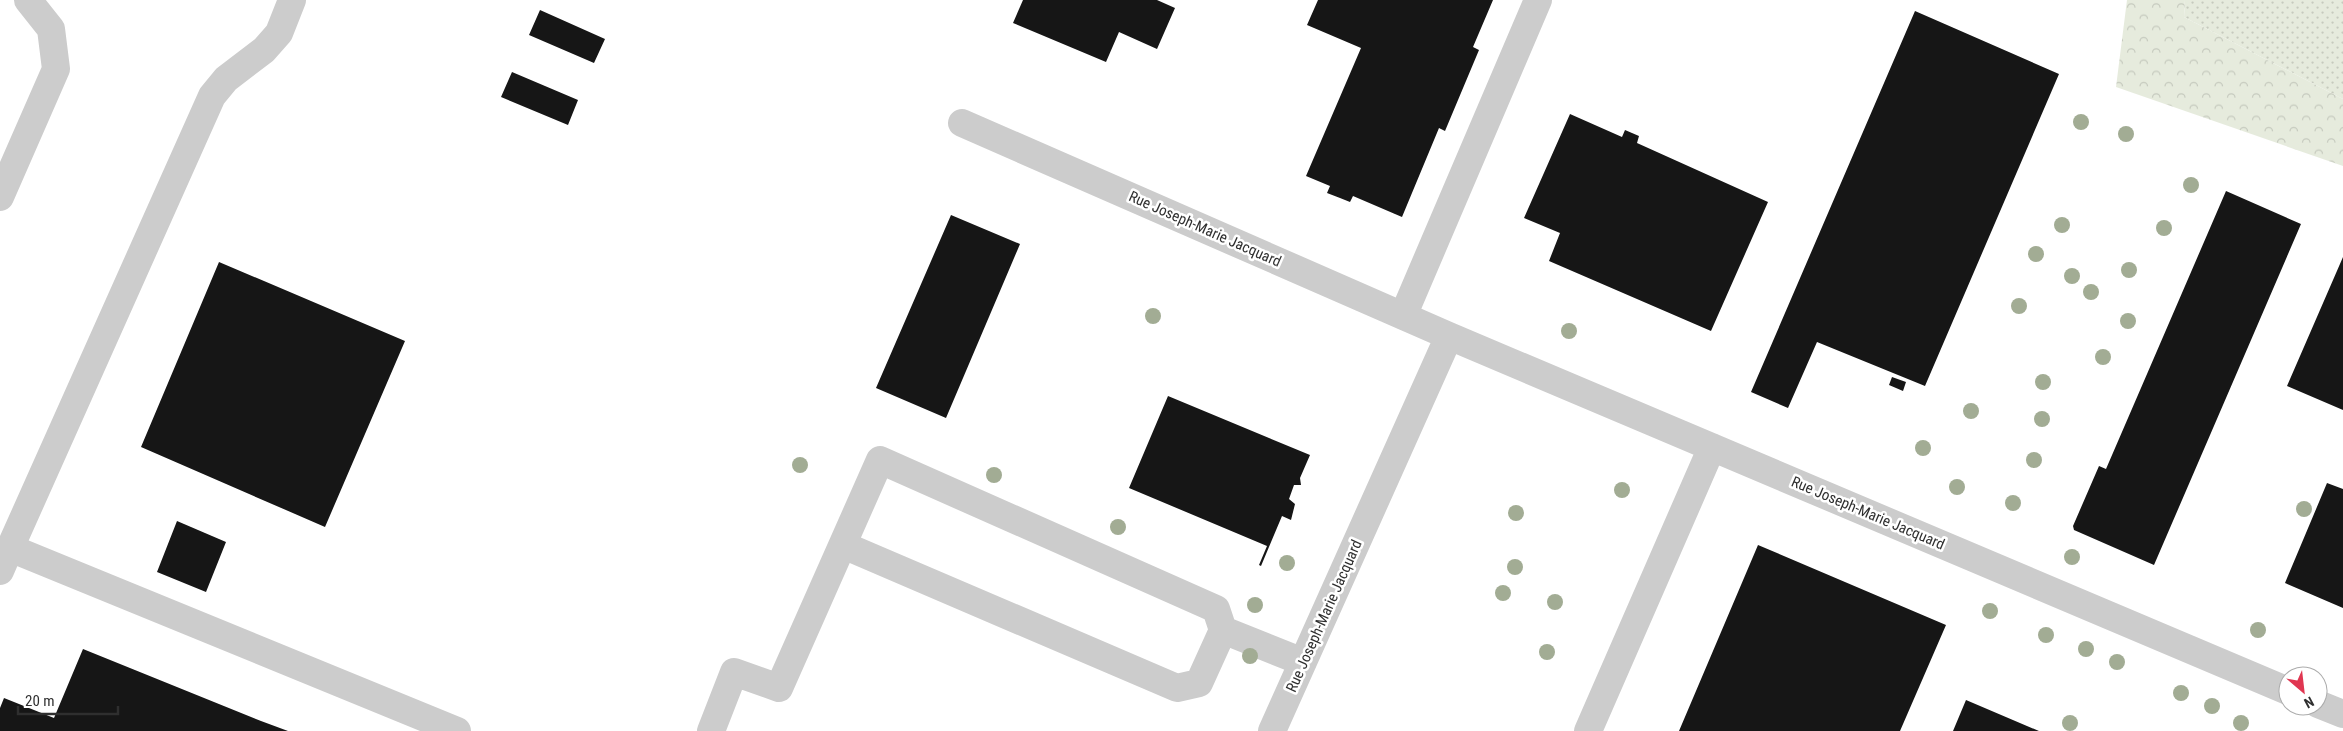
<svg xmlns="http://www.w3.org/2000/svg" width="2343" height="731" font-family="'Roboto Condensed',sans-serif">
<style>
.grass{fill:url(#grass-dots)}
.forest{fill:url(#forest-crowns)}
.building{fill:#161616}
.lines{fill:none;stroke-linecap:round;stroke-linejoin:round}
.minor{stroke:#ccc;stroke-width:28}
.tree{fill:#a2ac94}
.labels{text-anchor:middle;stroke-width:5;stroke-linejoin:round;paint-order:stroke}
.street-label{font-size:15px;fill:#2f2f2f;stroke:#fff}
</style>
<defs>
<pattern id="grass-dots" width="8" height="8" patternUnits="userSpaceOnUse" patternTransform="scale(1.25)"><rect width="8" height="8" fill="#e6ebdd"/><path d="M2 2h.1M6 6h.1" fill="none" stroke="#c6cabe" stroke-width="1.8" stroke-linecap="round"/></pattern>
<pattern id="forest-crowns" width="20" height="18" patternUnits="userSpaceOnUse" patternTransform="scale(1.25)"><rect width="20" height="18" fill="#e6ebdd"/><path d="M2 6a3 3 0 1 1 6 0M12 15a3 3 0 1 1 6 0" fill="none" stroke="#c6cabe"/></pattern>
</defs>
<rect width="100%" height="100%" fill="#fff"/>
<path class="grass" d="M 2185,0 L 2343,0 L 2343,99 L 2184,17 Z"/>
<path class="forest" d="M 2127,0 L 2185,0 L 2184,17 L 2343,99 L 2343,166 L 2116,87 Z"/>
<path class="building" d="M 1023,0 L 1157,0 L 1175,8 L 1157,49 L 1119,32 L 1106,62 L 1013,23 Z
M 1318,0 L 1493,0 L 1473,47 L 1479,50 L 1445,131 L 1439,128 L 1402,217 L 1353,196 L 1350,202 L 1340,198 L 1327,193 L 1330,186 L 1306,176 L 1361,48 L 1307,25 Z
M 540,10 L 605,39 L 594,63 L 529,35 Z
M 1915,11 L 2059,74 L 1925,386 L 1817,342 L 1788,408 L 1751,392 Z
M 512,72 L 578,100 L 568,125 L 501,97 Z
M 1570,114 L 1622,137 L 1625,130 L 1639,136 L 1637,143 L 1768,202 L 1711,331 L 1549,261 L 1560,233 L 1524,218 Z
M 2226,191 L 2301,224 L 2154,565 L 2074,530 L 2073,526 L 2099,466 L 2106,469 Z
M 951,215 L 1020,244 L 946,418 L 876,388 Z
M 2343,257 L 2343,410 L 2287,386 Z
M 219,262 L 405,341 L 325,527 L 141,447 Z
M 1892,377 L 1906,382 L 1903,391 L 1889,385 Z
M 1168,396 L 1310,455 L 1300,478 L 1301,485 L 1294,485 L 1289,499 L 1295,504 L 1291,520 L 1282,516 L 1261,566 L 1259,565 L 1267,546 L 1129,488 Z
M 2327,483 L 2343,489 L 2343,608 L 2285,583 Z
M 177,521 L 226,542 L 206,592 L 157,572 Z
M 1758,545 L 1946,625 L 1900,731 L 1679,731 Z
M 83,649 L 261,721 L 288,731 L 0,731 L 0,708 L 4,698 L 54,718 Z
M 1966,700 L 2039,731 L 1953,731 Z"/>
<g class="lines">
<path class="minor" d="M 962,123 L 1449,336 L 2288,691
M 0,197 L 56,69 L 51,29 L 28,0
M 1403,316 L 1538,0
M 843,545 L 1177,688 L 1199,683 L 1223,630
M 10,548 L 212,96 L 226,79 L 264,50 L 279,33 L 292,0
M 0,571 L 10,548 L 457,731
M 2318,704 L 2343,714
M 711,731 L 734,672 L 779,688 L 880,460 L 1216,609 L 1223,630 L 1303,662
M 1272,731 L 1449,336
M 1588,731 L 1712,447"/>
</g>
<g class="tree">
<circle cx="2081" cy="122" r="8"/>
<circle cx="2126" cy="134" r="8"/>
<circle cx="2191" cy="185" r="8"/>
<circle cx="2062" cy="225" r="8"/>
<circle cx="2164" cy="228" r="8"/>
<circle cx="2036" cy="254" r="8"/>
<circle cx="2129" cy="270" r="8"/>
<circle cx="2072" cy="276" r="8"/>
<circle cx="2091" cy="292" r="8"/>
<circle cx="2019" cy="306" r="8"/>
<circle cx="1153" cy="316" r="8"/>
<circle cx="2128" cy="321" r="8"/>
<circle cx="1569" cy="331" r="8"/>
<circle cx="2103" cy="357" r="8"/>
<circle cx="2043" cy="382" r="8"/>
<circle cx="1971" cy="411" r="8"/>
<circle cx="2042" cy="419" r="8"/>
<circle cx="1923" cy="448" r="8"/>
<circle cx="2034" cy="460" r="8"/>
<circle cx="800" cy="465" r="8"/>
<circle cx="994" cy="475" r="8"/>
<circle cx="1957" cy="487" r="8"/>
<circle cx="1622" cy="490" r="8"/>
<circle cx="2013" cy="503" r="8"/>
<circle cx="2304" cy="509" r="8"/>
<circle cx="1516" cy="513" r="8"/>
<circle cx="1118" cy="527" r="8"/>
<circle cx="2072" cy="557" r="8"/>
<circle cx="1287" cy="563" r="8"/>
<circle cx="1515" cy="567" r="8"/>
<circle cx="1503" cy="593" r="8"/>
<circle cx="1555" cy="602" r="8"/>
<circle cx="1255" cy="605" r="8"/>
<circle cx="1990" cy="611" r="8"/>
<circle cx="2258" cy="630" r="8"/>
<circle cx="2046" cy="635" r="8"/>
<circle cx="2086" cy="649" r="8"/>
<circle cx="1547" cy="652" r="8"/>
<circle cx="1250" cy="656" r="8"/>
<circle cx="2117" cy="662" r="8"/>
<circle cx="2181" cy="693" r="8"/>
<circle cx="2212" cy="706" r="8"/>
<circle cx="2070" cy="723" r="8"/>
<circle cx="2241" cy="723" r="8"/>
</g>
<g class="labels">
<g class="street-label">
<text transform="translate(1205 229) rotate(24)" y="5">Rue Joseph-Marie Jacquard</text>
<text transform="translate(1868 513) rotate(23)" y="5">Rue Joseph-Marie Jacquard</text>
<text transform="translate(1324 616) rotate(-66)" y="5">Rue Joseph-Marie Jacquard</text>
</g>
</g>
<g transform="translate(2303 691) rotate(152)"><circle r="24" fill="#ffffff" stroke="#acacac"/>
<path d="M0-4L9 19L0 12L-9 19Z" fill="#e03651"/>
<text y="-8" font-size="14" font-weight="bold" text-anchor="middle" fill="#2f2f2f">N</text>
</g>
<path d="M18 706v8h100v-8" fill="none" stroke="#2f2f2f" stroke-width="2.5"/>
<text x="25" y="706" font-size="15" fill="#2f2f2f" stroke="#ffffff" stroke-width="4" paint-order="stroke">20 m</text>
</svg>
